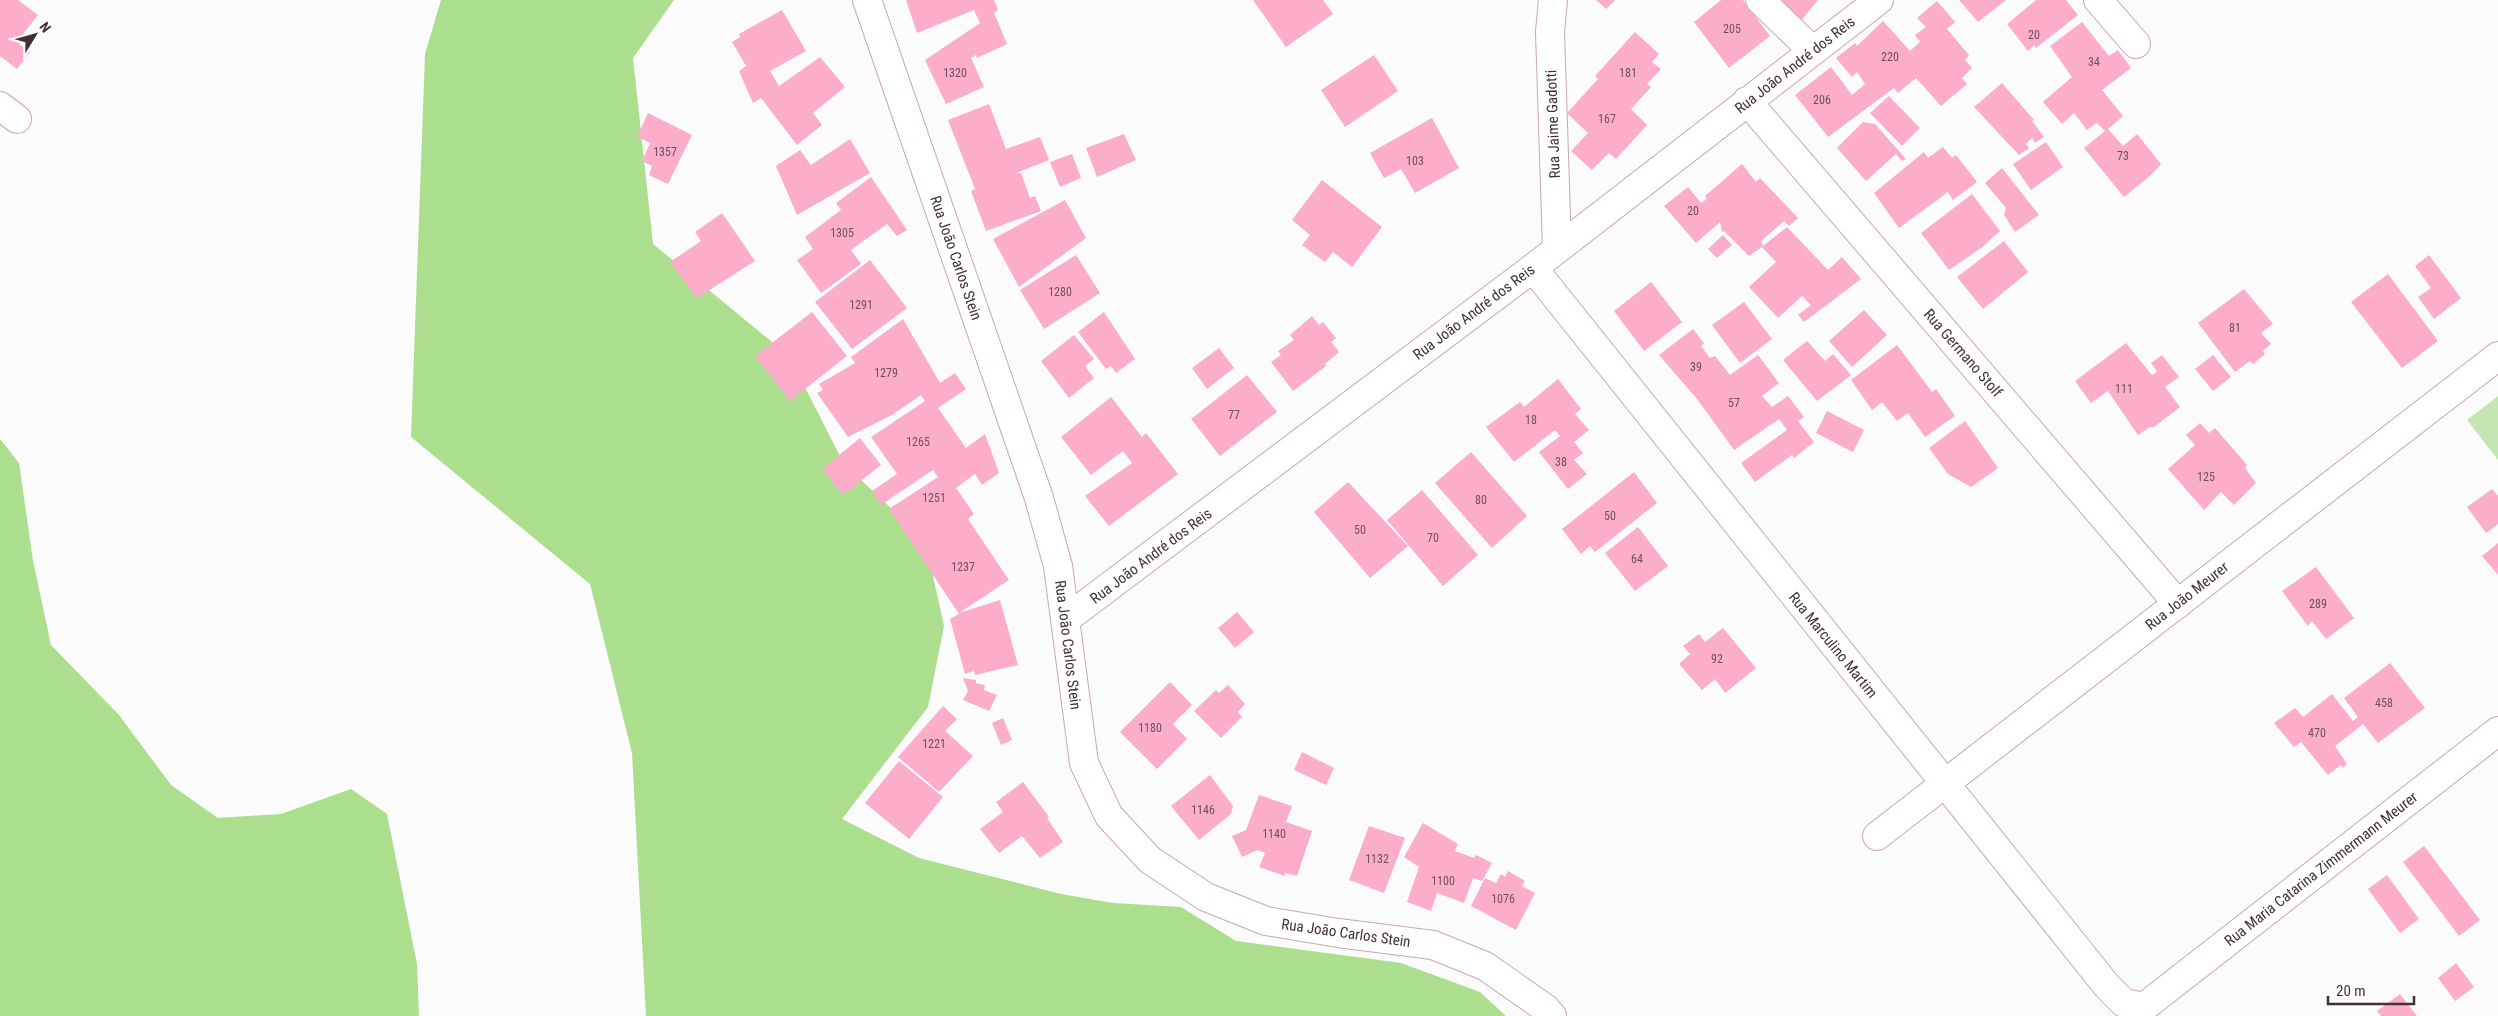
<svg xmlns="http://www.w3.org/2000/svg" width="2498" height="1016" font-family="'Roboto Condensed',sans-serif">
<style>
.green{fill:#c4e6b1}
.forest{fill:#abde8d}
.building{fill:#fbadc9}
.lines{fill:none;stroke-linecap:round;stroke-linejoin:round}
.minor-casing{stroke:#cba5b2;stroke-width:30}
.minor{stroke:#fff;stroke-width:28}
.labels{text-anchor:middle;stroke-width:5;stroke-linejoin:round;paint-order:stroke}
.number-label{font-size:12px;fill:#70505b}
.street-label{font-size:15px;fill:#413136;stroke:#fff}
</style>
<rect width="100%" height="100%" fill="#fbfbfb"/>
<path class="green" d="M 2498,396 L 2498,460 L 2467,420 Z"/>
<path class="forest" d="M 441,0 L 674,0 L 633,58 L 653,244 L 789,356 L 844,464 L 925,540 L 944,626 L 928,707 L 842,819 L 919,858 L 1061,894 L 1113,903 L 1181,907 L 1236,941 L 1401,963 L 1480,992 L 1506,1016 L 646,1016 L 632,753 L 590,584 L 411,437 L 425,54 Z
M 0,439 L 19,463 L 33,561 L 51,645 L 119,715 L 171,785 L 218,818 L 281,814 L 351,789 L 387,814 L 417,964 L 419,1016 L 0,1016 Z"/>
<path class="building" d="M 0,0 L 18,0 L 38,15 L 17,42 L 30,52 L 17,69 L 0,56 Z
M 906,0 L 994,0 L 998,10 L 994,13 L 1007,44 L 977,58 L 976,55 L 971,58 L 984,87 L 946,104 L 925,60 L 980,23 L 974,10 L 917,33 Z
M 1253,0 L 1323,0 L 1333,14 L 1286,47 Z
M 1596,0 L 1615,0 L 1606,9 Z
M 1721,0 L 1743,0 L 1770,36 L 1729,68 L 1694,22 Z
M 1775,0 L 1818,0 L 1799,23 Z
M 1959,0 L 2006,0 L 1978,22 Z
M 2036,0 L 2066,0 L 2078,15 L 2036,48 L 2034,45 L 2028,51 L 2007,24 Z
M 1937,1 L 1955,22 L 1947,29 L 1969,55 L 1965,60 L 1972,68 L 1962,78 L 1967,84 L 1941,106 L 1916,78 L 1898,93 L 1894,88 L 1828,137 L 1795,95 L 1831,67 L 1852,95 L 1865,84 L 1857,72 L 1852,77 L 1836,58 L 1855,43 L 1857,46 L 1883,21 L 1910,51 L 1920,42 L 1915,35 L 1926,27 L 1917,18 Z
M 782,10 L 806,51 L 770,71 L 779,86 L 820,57 L 845,87 L 813,113 L 822,125 L 797,145 L 761,98 L 753,103 L 739,71 L 746,66 L 732,42 L 740,37 L 739,34 Z
M 2082,22 L 2109,56 L 2118,50 L 2131,68 L 2102,90 L 2123,116 L 2108,129 L 2123,146 L 2137,134 L 2161,164 L 2151,175 L 2124,197 L 2084,148 L 2105,131 L 2098,124 L 2096,123 L 2087,130 L 2074,113 L 2062,124 L 2043,102 L 2072,77 L 2050,46 Z
M 1635,32 L 1659,54 L 1652,62 L 1661,69 L 1647,84 L 1651,87 L 1631,109 L 1647,125 L 1616,159 L 1609,153 L 1592,170 L 1571,151 L 1588,133 L 1567,113 L 1598,79 L 1595,76 Z
M 1374,55 L 1398,91 L 1345,127 L 1321,90 Z
M 2002,83 L 2034,120 L 2032,121 L 2044,137 L 2035,143 L 2032,138 L 2026,144 L 2029,148 L 2019,155 L 1974,107 Z
M 1889,96 L 1920,128 L 1902,146 L 1870,113 Z
M 989,104 L 1006,149 L 1040,137 L 1049,160 L 1016,173 L 1021,173 L 1030,198 L 1035,196 L 1041,211 L 986,231 L 971,191 L 975,189 L 948,120 Z
M 648,113 L 692,135 L 668,184 L 649,175 L 652,166 L 642,161 L 650,143 L 637,137 Z
M 1432,118 L 1459,168 L 1415,193 L 1401,169 L 1384,178 L 1370,153 Z
M 1863,122 L 1875,124 L 1906,159 L 1902,161 L 1896,154 L 1866,181 L 1837,148 Z
M 1124,134 L 1136,160 L 1097,177 L 1086,148 Z
M 850,139 L 870,173 L 797,215 L 776,166 L 800,150 L 811,165 Z
M 2046,142 L 2063,167 L 2031,190 L 2013,164 Z
M 1943,147 L 1952,158 L 1956,155 L 1977,182 L 1953,200 L 1948,192 L 1899,228 L 1874,193 L 1924,152 L 1928,158 Z
M 1072,154 L 1081,178 L 1060,187 L 1050,162 Z
M 1742,164 L 1756,182 L 1760,178 L 1798,218 L 1789,226 L 1784,221 L 1761,241 L 1763,246 L 1787,227 L 1828,270 L 1842,257 L 1861,279 L 1804,322 L 1798,315 L 1811,305 L 1802,296 L 1778,318 L 1749,287 L 1776,262 L 1762,247 L 1749,256 L 1724,231 L 1722,232 L 1720,222 L 1696,243 L 1664,206 L 1688,187 L 1701,203 L 1707,199 L 1705,196 Z
M 2002,168 L 2039,215 L 2015,232 L 2004,215 L 2006,208 L 1985,183 Z
M 871,177 L 907,230 L 897,236 L 887,224 L 851,250 L 861,264 L 821,293 L 797,260 L 813,249 L 805,237 L 841,210 L 836,203 Z
M 1322,180 L 1382,227 L 1352,267 L 1333,252 L 1325,262 L 1302,245 L 1310,235 L 1292,220 Z
M 1972,194 L 2000,231 L 1981,248 L 1949,270 L 1921,233 Z
M 1065,200 L 1086,238 L 1019,287 L 993,239 Z
M 722,213 L 755,261 L 697,298 L 670,262 L 701,241 L 695,232 Z
M 1723,235 L 1732,245 L 1717,258 L 1708,249 Z
M 2004,241 L 2028,272 L 1983,309 L 1957,277 Z
M 1076,255 L 1100,293 L 1044,329 L 1020,290 Z
M 2429,255 L 2461,298 L 2434,319 L 2418,297 L 2431,288 L 2415,266 Z
M 870,260 L 907,308 L 852,349 L 815,302 Z
M 2388,274 L 2438,341 L 2402,368 L 2351,302 Z
M 1651,282 L 1682,322 L 1644,351 L 1614,311 Z
M 2244,289 L 2273,324 L 2261,333 L 2271,344 L 2263,351 L 2265,354 L 2253,364 L 2250,361 L 2235,372 L 2198,323 Z
M 1744,302 L 1772,339 L 1740,363 L 1712,325 Z
M 1864,310 L 1887,335 L 1852,367 L 1829,341 Z
M 812,312 L 847,356 L 790,401 L 755,356 Z
M 1104,312 L 1135,359 L 1116,373 L 1111,366 L 1106,369 L 1078,332 Z
M 1312,316 L 1319,325 L 1323,322 L 1336,338 L 1331,342 L 1339,352 L 1325,364 L 1326,366 L 1293,391 L 1271,362 L 1281,355 L 1278,351 L 1294,340 L 1290,335 Z
M 903,319 L 940,383 L 955,373 L 966,389 L 938,408 L 966,448 L 985,434 L 999,473 L 982,485 L 975,474 L 956,488 L 974,514 L 968,519 L 1009,580 L 959,613 L 1000,600 L 1018,665 L 975,675 L 974,671 L 965,674 L 950,619 L 959,614 L 889,509 L 938,477 L 933,470 L 881,505 L 872,491 L 897,474 L 871,437 L 925,401 L 921,395 L 892,415 L 848,437 L 817,393 L 823,390 L 819,384 L 855,363 L 851,357 Z
M 1693,329 L 1704,343 L 1701,346 L 1710,358 L 1715,356 L 1730,375 L 1758,355 L 1779,383 L 1762,396 L 1772,407 L 1788,396 L 1804,417 L 1798,421 L 1814,442 L 1794,458 L 1792,455 L 1755,482 L 1741,463 L 1787,430 L 1779,419 L 1734,450 L 1697,399 L 1659,355 Z
M 1074,335 L 1094,359 L 1085,366 L 1094,378 L 1069,398 L 1041,361 Z
M 1807,341 L 1825,361 L 1833,354 L 1851,375 L 1817,401 L 1783,360 Z
M 2126,343 L 2152,375 L 2157,372 L 2151,363 L 2162,355 L 2179,377 L 2165,387 L 2180,407 L 2154,427 L 2150,427 L 2138,435 L 2108,391 L 2091,403 L 2075,381 Z
M 1897,345 L 1932,392 L 1936,389 L 1955,416 L 1925,437 L 1908,413 L 1897,421 L 1882,402 L 1872,410 L 1851,380 Z
M 1219,348 L 1234,368 L 1207,389 L 1192,368 Z
M 2213,355 L 2231,377 L 2213,391 L 2195,369 Z
M 1247,375 L 1277,412 L 1220,456 L 1191,419 Z
M 1558,379 L 1581,409 L 1575,414 L 1589,430 L 1574,442 L 1583,453 L 1574,460 L 1587,474 L 1568,489 L 1539,452 L 1560,436 L 1555,430 L 1514,462 L 1486,427 L 1520,402 L 1524,407 Z
M 1111,397 L 1142,437 L 1146,433 L 1178,474 L 1109,526 L 1085,496 L 1132,463 L 1123,451 L 1091,475 L 1061,437 Z
M 1827,411 L 1864,430 L 1853,452 L 1816,433 Z
M 1965,421 L 1998,468 L 1971,487 L 1948,474 L 1929,448 Z
M 2200,423 L 2209,433 L 2215,428 L 2247,465 L 2245,468 L 2256,483 L 2234,505 L 2221,492 L 2204,510 L 2168,469 L 2195,445 L 2186,435 Z
M 860,438 L 881,465 L 843,495 L 822,469 Z
M 1471,452 L 1527,516 L 1492,548 L 1435,483 Z
M 1634,472 L 1657,503 L 1595,552 L 1590,546 L 1581,554 L 1562,529 Z
M 1348,482 L 1408,546 L 1370,578 L 1314,512 Z
M 2492,489 L 2498,496 L 2498,524 L 2486,533 L 2467,507 Z
M 1422,490 L 1478,555 L 1443,586 L 1387,520 Z
M 1638,527 L 1668,566 L 1635,591 L 1605,553 Z
M 2498,543 L 2498,575 L 2482,556 Z
M 2316,567 L 2354,618 L 2326,639 L 2312,621 L 2308,626 L 2282,591 Z
M 1237,612 L 1254,632 L 1235,648 L 1218,628 Z
M 1723,628 L 1756,668 L 1725,693 L 1715,679 L 1702,690 L 1679,664 L 1690,654 L 1683,646 L 1699,634 L 1705,642 Z
M 2390,663 L 2425,708 L 2378,743 L 2363,724 L 2335,746 L 2347,764 L 2343,768 L 2341,765 L 2328,775 L 2301,742 L 2294,747 L 2274,723 L 2295,708 L 2303,717 L 2332,694 L 2353,721 L 2358,717 L 2344,698 Z
M 963,678 L 976,680 L 976,683 L 985,685 L 984,690 L 997,695 L 989,711 L 963,700 L 968,691 Z
M 1170,682 L 1192,705 L 1173,724 L 1187,739 L 1157,769 L 1120,732 Z
M 1228,685 L 1245,704 L 1238,712 L 1242,717 L 1221,738 L 1194,711 L 1216,690 L 1219,693 Z
M 943,706 L 957,719 L 945,731 L 973,756 L 939,792 L 898,757 Z
M 1003,718 L 1012,740 L 1001,745 L 992,723 Z
M 1302,752 L 1334,768 L 1326,785 L 1294,770 Z
M 899,761 L 943,797 L 909,839 L 865,803 Z
M 1210,775 L 1233,806 L 1231,814 L 1199,840 L 1171,806 Z
M 1023,782 L 1049,817 L 1047,818 L 1063,842 L 1040,858 L 1022,836 L 999,853 L 980,829 L 1003,812 L 996,802 Z
M 1259,795 L 1292,806 L 1286,822 L 1312,831 L 1297,876 L 1285,873 L 1285,876 L 1259,867 L 1265,853 L 1257,850 L 1242,857 L 1232,836 L 1246,830 Z
M 1423,823 L 1458,844 L 1455,851 L 1474,858 L 1476,855 L 1492,863 L 1482,881 L 1473,878 L 1464,903 L 1437,893 L 1431,911 L 1407,902 L 1419,867 L 1404,857 Z
M 1369,826 L 1405,838 L 1384,893 L 1349,880 Z
M 2424,846 L 2480,920 L 2459,936 L 2403,862 Z
M 1508,871 L 1525,881 L 1522,886 L 1535,893 L 1516,930 L 1471,906 L 1485,878 L 1496,883 L 1501,874 L 1505,877 Z
M 2387,875 L 2419,919 L 2400,933 L 2368,889 Z
M 2456,963 L 2474,987 L 2455,1001 L 2438,978 Z
M 2400,994 L 2417,1016 L 2381,1016 L 2377,1011 Z"/>
<g class="lines">
<defs>
<path id="minor" d="M 867,0 L 1039,498 L 1058,566 L 1084,763 L 1109,816 L 1150,860 L 1206,897 L 1266,921 L 1338,933 L 1433,945 L 1485,966 L 1545,1008 L 1552,1016
M 1553,0 L 1550,32 L 1557,248
M 1760,0 L 1813,51
M 2098,0 L 2136,44
M 1747,101 L 2178,604
M 0,106 L 17,119
M 1533,268 L 2107,986 L 2124,1003 L 2144,1007 L 2498,731
M 1066,619 L 1533,268 L 1879,0
M 1877,836 L 2498,356"/>
</defs>
<use href="#minor" class="minor-casing"/>
<use href="#minor" class="minor"/>
</g>
<g class="labels">
<g class="number-label">
<text x="1732" y="33">205</text>
<text x="2034" y="39">20</text>
<text x="1890" y="61">220</text>
<text x="2094" y="66">34</text>
<text x="955" y="77">1320</text>
<text x="1628" y="77">181</text>
<text x="1822" y="104">206</text>
<text x="1607" y="123">167</text>
<text x="665" y="156">1357</text>
<text x="2123" y="160">73</text>
<text x="1415" y="165">103</text>
<text x="1693" y="215">20</text>
<text x="842" y="237">1305</text>
<text x="1060" y="296">1280</text>
<text x="861" y="309">1291</text>
<text x="2235" y="332">81</text>
<text x="1696" y="371">39</text>
<text x="886" y="377">1279</text>
<text x="2124" y="393">111</text>
<text x="1734" y="407">57</text>
<text x="1234" y="419">77</text>
<text x="1531" y="424">18</text>
<text x="918" y="446">1265</text>
<text x="1561" y="466">38</text>
<text x="2206" y="481">125</text>
<text x="934" y="502">1251</text>
<text x="1481" y="504">80</text>
<text x="1610" y="520">50</text>
<text x="1360" y="534">50</text>
<text x="1433" y="542">70</text>
<text x="1637" y="563">64</text>
<text x="963" y="571">1237</text>
<text x="2318" y="608">289</text>
<text x="1717" y="663">92</text>
<text x="2384" y="707">458</text>
<text x="1150" y="732">1180</text>
<text x="2317" y="737">470</text>
<text x="934" y="748">1221</text>
<text x="1203" y="814">1146</text>
<text x="1274" y="838">1140</text>
<text x="1377" y="863">1132</text>
<text x="1443" y="885">1100</text>
<text x="1503" y="903">1076</text>
</g>
<g class="street-label">
<text transform="translate(1795 65) rotate(-38)" y="5">Rua João André dos Reis</text>
<text transform="translate(1553 124) rotate(-92)" y="5">Rua Jaime Gadotti</text>
<text transform="translate(956 258) rotate(71)" y="5">Rua João Carlos Stein</text>
<text transform="translate(1474 312) rotate(-37)" y="5">Rua João André dos Reis</text>
<text transform="translate(1963 353) rotate(49)" y="5">Rua Germano Stolf</text>
<text transform="translate(1151 556) rotate(-37)" y="5">Rua João André dos Reis</text>
<text transform="translate(2187 596) rotate(-38)" y="5">Rua João Meurer</text>
<text transform="translate(1068 645) rotate(83)" y="5">Rua João Carlos Stein</text>
<text transform="translate(1833 645) rotate(51)" y="5">Rua Marculino Martim</text>
<text transform="translate(2321 869) rotate(-38)" y="5">Rua Maria Catarina Zimmermann Meurer</text>
<text transform="translate(1346 933) rotate(8)" y="5">Rua João Carlos Stein</text>
</g>
</g>
<g transform="translate(35 35) rotate(53)" stroke="#ffffff" stroke-width="4" paint-order="stroke">
<path d="M0-4L9 19L0 12L-9 19Z" fill="#413136"/>
<text y="-8" font-size="14" font-weight="bold" text-anchor="middle" fill="#413136">N</text>
</g>
<path d="M2328 996v8h86v-8" fill="none" stroke="#413136" stroke-width="2.5"/>
<text x="2336" y="996" font-size="15" fill="#413136" stroke="#ffffff" stroke-width="4" paint-order="stroke">20 m</text>
</svg>
